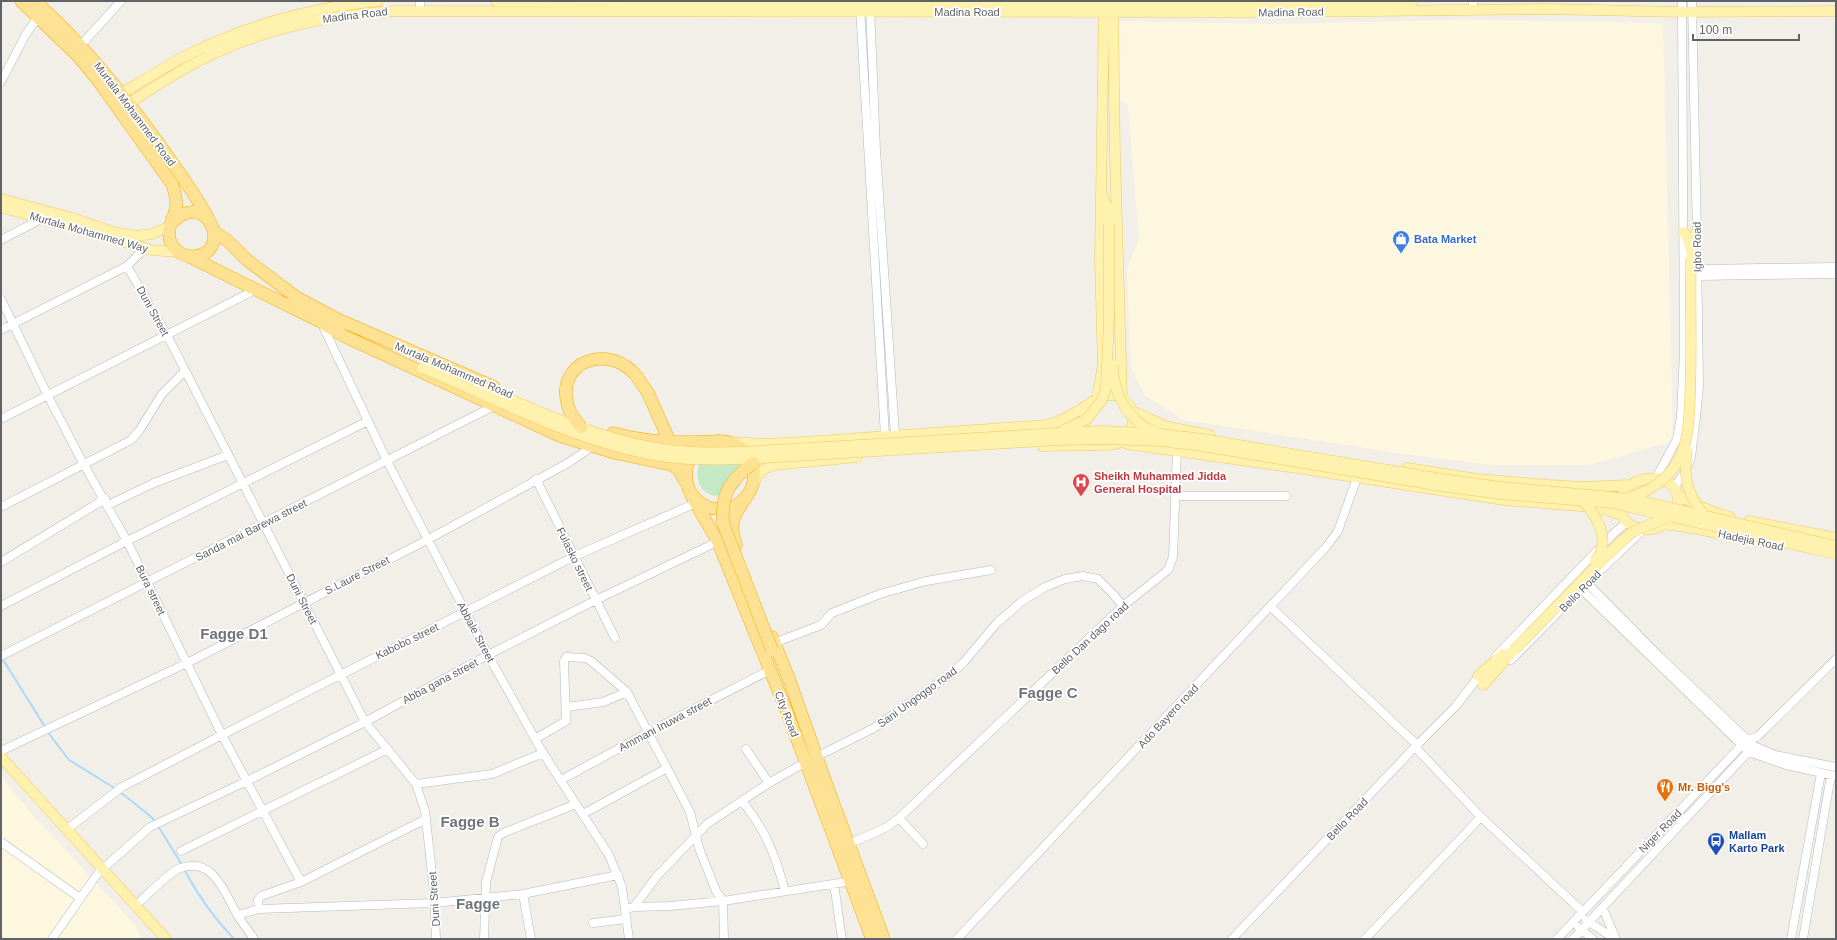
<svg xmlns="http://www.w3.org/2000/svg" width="1837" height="940" font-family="Arial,sans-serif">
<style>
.commercial{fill:#fef7e0}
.green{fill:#c5e8c5}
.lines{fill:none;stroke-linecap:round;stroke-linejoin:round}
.stream{stroke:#aadaff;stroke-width:2}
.minor-casing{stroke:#b5b8bc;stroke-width:9}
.major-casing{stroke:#f2c960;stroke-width:11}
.highway-casing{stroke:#f9ab00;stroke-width:13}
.minor{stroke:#fff;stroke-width:8}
.major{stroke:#fff2af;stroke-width:10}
.highway{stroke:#fde293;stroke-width:12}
.major-bridge-casing{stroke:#f2c960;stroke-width:11;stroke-linecap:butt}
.highway-bridge-casing{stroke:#f9ab00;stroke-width:13;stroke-linecap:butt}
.major-bridge{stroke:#fff2af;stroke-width:10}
.highway-bridge{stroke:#fde293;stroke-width:12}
.labels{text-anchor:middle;stroke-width:3.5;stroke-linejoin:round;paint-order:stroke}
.street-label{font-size:11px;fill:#5f6368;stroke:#fff}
.shop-label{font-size:11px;font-weight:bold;fill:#366cbe;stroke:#fff;text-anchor:start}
.health-label{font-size:11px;font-weight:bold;fill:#be3a42;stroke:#fff;text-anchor:start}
.food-label{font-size:11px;font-weight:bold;fill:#c56008;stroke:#fff;text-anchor:start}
.transit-label{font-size:11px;font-weight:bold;fill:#164399;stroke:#fff;text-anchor:start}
.district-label{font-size:15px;font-weight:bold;fill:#70757a;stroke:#fff}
</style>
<rect width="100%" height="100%" fill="#f1efe8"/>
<path class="commercial" d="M 1463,20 L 1663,23 L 1673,441 L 1589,465 L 1492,465 L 1398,453 L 1184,420 L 1145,395 L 1131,369 L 1127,270 L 1139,239 L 1128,105 L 1119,98 L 1117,21 L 1276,24 Z
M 1,775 L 28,810 L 136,926 L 141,939 L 1,939 Z"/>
<path class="green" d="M 737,459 C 762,503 686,512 699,464 Z"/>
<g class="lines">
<path class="stream" d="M 2,658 L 45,727
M 47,731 L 69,760 L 116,789
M 120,792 L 149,815 L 156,822
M 158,826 L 182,865
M 184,869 C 198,896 212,916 234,939"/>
<defs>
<path id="minor" d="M 420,1 L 420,10
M 1473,1 L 1473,10
M 1692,1 L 1697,236
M 860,7 L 885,436
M 870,7 L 876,150 L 895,435
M 81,45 L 121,1
M 1,82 L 26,34 L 38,17
M 1,240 L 41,219
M 127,266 L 167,335 L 365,722 L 416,784 L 425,811 L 434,891 L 436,939
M 1698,269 L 1836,267
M 1698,276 L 1836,274
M 1,299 L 48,396 L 83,463 L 127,541 L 222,735 L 301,882
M 321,322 L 387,461 L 488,655 L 543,753 L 609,855 L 622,887 L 629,939
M 1,330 L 127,266 L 145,248
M 1,419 L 257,289
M 1656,478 L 1677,439 L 1681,416 L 1684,352 L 1682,1
M 536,479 L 615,638
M 1674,488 L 1686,470 L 1691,457 L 1696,417 L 1699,386 L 1697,252
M 1175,496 L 1286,496
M 108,505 L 154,483 L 228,455
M 1,507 L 131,440 L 139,431 L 162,394 L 185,371
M 1,562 L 105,499
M 1587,583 L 1659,656 L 1754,746 L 1775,755 L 1836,767
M 1581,589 L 1749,752 L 1786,765 L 1836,776
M 1,606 L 127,541 L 368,421
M 1271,607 L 1417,745
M 774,643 L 821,625 L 832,613 L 880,594 L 926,581 L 991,570
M 1,656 L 494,406
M 1496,656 L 1613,534 L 1627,522
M 1511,660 L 1587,583 L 1644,529
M 567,707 L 603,702 L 627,692
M 535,739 L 566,721 L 564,661 L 566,657 L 585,658 L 591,661 L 627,692 L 690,812 L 699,848 L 716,891 L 723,901 L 724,939
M 1415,747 L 1481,817 L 1583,912
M 746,749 L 769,783
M 1,751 L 187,663 L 427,540 L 568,463 L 593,446
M 816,757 L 874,728 L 951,674 L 964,662 L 996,624 L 1022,601 L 1045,587 L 1065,579 L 1083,576 L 1098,579 L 1113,594 L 1123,606
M 561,780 L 649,732 L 770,670
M 416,784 L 492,774 L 543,753
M 742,801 C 766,831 775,854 785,891
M 583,814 L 667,768
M 899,818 L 923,844
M 66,830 L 122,787 L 222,735 L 575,556 L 696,503
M 1,842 L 80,898
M 849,844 L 887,827 L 899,818 L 1123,606 L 1168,570 L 1173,557 L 1177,450
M 181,851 L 388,749
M 834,884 L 842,939
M 523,894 L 531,939
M 136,905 C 145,897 169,873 178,869 C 213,854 225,894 238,916 C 243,924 249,931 254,939
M 634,907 L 657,876 L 707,824 L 769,783 L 806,762
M 259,909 L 258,900 L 261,896 L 301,882 L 426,819
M 625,909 L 634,907 L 670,906 L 723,901 L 852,881
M 1603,909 L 1616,939
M 238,915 L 259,909 L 434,903 L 523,894 L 618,875
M 1586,920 L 1615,939
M 593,923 L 626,919
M 1578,927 L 1593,939
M 52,939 L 98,873 L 150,827 L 247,781 L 365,722 L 488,655 L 596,600 L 721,540
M 484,939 L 486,882 L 498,837 L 503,833 L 576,804
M 957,939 L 1327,546 L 1338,531 L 1357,478
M 1232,939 L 1415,747 L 1456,706 L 1482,672
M 1365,939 L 1481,817
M 1557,939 L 1741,746 L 1747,741 L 1758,736 L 1836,659
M 1573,939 L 1751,749
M 1791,939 L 1821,773
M 1803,939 L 1831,775"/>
<path id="major" d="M 496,1 L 1271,3 L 1413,1
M 1113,7 L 1115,157 L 1122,399
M 114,98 C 136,85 158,71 180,59 C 242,26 309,8 378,1
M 123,107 C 150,90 177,71 207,57 C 265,28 330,15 395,11 L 1287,12 L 1548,9 L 1682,12 L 1836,11
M 1103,197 L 1108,209 L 1109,224
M 1,199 L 69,217 L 113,232 L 135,236 L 152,234 L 171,226
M 1,207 L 152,250 L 178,252
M 1684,232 L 1688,239 L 1691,251
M 1694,259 L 1695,237 L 1697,231
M 1097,398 L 1103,365 L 1100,261 L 1104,7
M 1132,411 L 1168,427 L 1210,435
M 728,442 L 765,444 L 804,442 L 1048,425 C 1059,422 1068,417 1078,411 C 1093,401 1114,384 1129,405 C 1133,412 1135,421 1131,429 C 1117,463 1066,437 1091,402
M 1127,444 L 1290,467 L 1504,500 L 1593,507 L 1608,510 L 1621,515
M 1042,446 L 1102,445
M 1407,468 L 1477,479 L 1549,485 L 1582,487 L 1631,485
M 1656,478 C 1702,487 1668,546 1631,525 C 1615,516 1617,494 1632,484 C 1639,479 1647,479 1656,478 Z
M 753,485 C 759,473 761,469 774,465 L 857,457
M 1677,494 C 1693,504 1711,512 1730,517
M 1749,521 L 1836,538
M 1665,524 L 1698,529 L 1781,546
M 1478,676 L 1503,654
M 1483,685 L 1514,650
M 1,757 L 166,939"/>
<path id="highway" d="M 21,1 L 78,56 L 97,79 L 172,184 C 175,192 177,199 176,208 C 174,216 169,225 169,234 C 169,248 182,258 196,256 C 233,251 207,188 173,222
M 35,1 C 83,44 122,92 159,144 C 176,168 194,192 208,218
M 215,232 L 229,242 L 247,260 L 296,297 L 337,319 L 494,387
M 190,257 L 321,322 L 344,336 L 560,436 L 615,453 L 672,465 L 678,469 L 685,481
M 638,378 L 648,393 L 673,449
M 613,433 C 649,443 683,443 719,441
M686 475a34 34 0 1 1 68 0a34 34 0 1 1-68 0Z
M 691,495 L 718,542 L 785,707 L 872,939
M 736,545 C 728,522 734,515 747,496
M 772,637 L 789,679 L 827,786 L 884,939"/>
</defs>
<use href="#minor" class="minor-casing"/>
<use href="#major" class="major-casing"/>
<use href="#highway" class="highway-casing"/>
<use href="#minor" class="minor"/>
<use href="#major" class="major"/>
<use href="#highway" class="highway"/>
<defs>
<path id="major-bridge" d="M 425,361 L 447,371
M 1113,365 C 1113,394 1128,421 1155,432
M 422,368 C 497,399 568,438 648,454 C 685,461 723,460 760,458 L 1059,440 L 1104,439 L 1160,441 L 1202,446 L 1441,486 L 1500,494 L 1612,503 L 1836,554
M 478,385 C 534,410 590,435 650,447 C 686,454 723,453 760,451 L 1058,433 L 1104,431 L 1161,434 L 1203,439 L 1442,479 L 1501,487 L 1612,497 L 1641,501 L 1836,546
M 1064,430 L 1087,419 L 1102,400 L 1106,389 L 1109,319 L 1109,224
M 1687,450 C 1683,478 1687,494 1705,516
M 1627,498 C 1649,492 1668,480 1679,459 C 1689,440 1689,417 1690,397 C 1692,351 1690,305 1691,259
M 1583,501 C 1598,518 1612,541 1595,561
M 1514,650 L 1606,556 L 1623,540 L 1634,531 L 1671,516"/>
<path id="highway-bridge" d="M 581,427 C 576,421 570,414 568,406 C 554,361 611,341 638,378
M 753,463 C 730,481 721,492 723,523 L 772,650"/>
</defs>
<use href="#major-bridge" class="major-bridge-casing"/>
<use href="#highway-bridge" class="highway-bridge-casing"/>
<use href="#major-bridge" class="major-bridge"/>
<use href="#highway-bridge" class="highway-bridge"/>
</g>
<defs>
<symbol id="shop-pin" viewBox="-11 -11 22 30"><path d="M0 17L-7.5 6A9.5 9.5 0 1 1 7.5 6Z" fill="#3f7fe0" stroke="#fff"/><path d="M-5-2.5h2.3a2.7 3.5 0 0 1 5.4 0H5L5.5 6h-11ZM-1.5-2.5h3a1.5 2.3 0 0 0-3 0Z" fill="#fff"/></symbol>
<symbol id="hospital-pin" viewBox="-11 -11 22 30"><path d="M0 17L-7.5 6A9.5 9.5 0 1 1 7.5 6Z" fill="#e0444e" stroke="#fff"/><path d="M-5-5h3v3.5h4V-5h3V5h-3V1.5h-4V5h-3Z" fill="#fff"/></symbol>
<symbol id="restaurant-pin" viewBox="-11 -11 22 30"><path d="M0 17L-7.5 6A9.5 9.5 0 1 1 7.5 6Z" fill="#e8710a" stroke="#fff"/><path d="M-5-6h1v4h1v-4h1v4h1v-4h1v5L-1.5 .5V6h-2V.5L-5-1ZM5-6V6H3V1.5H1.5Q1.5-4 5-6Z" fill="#fff"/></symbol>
<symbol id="bus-pin" viewBox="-11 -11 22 30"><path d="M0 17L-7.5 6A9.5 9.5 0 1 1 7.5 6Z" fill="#1a4fb4" stroke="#fff"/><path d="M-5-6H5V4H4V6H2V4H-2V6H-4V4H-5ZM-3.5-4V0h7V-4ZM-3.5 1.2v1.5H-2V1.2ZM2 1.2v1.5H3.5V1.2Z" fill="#fff"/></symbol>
</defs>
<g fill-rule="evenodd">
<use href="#shop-pin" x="1391" y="229" width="20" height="27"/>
<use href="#hospital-pin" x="1071" y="472" width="20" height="27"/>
<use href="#restaurant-pin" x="1655" y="777" width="20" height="27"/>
<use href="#bus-pin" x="1706" y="831" width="20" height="27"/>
</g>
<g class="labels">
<g class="street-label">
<text x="967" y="16">Madina Road</text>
<text transform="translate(1291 12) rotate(-1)" y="4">Madina Road</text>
<text transform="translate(355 15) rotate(-7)" y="4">Madina Road</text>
<text transform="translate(135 114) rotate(53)" y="4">Murtala Mohammed Road</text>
<text transform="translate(89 232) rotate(16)" y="4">Murtala Mohammed Way</text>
<text transform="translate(1697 247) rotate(-91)" y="4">Igbo Road</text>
<text transform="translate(153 311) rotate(61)" y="4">Duni Street</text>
<text transform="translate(454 370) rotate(23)" y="4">Murtala Mohammed Road</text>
<text transform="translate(251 530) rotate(-27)" y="4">Sanda mai Barewa street</text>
<text transform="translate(1751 540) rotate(12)" y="4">Hadejia Road</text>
<text transform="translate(575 559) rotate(64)" y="4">Fulasko street</text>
<text transform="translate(357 575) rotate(-27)" y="4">S.Laure Street</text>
<text transform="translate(151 590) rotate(64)" y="4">Bura street</text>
<text transform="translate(1580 591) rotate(-45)" y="4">Bello Road</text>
<text transform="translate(302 599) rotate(63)" y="4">Duni Street</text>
<text transform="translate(476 632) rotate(62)" y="4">Abbale Street</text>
<text transform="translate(1090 638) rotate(-43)" y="4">Bello Dan dago road</text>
<text transform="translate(407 641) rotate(-26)" y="4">Kabobo street</text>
<text transform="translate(440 681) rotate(-28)" y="4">Abba gana street</text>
<text transform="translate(917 697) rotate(-36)" y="4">Sani Ungoggo road</text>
<text transform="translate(787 714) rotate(69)" y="4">City Road</text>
<text transform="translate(1168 716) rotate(-47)" y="4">Ado Bayero road</text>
<text transform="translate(665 724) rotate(-28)" y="4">Ammani Inuwa street</text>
<text transform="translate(1347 819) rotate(-46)" y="4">Bello Road</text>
<text transform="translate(1660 831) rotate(-46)" y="4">Niger Road</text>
<text transform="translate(434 899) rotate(-94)" y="4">Duni Street</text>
</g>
<g class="shop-label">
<text x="1414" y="243">Bata Market</text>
</g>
<g class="health-label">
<text x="1094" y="480">Sheikh Muhammed Jidda<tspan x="1094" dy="13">General Hospital</tspan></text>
</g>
<g class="food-label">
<text x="1678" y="791">Mr. Bigg's</text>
</g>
<g class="transit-label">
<text x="1729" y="839">Mallam<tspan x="1729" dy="13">Karto Park</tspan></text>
</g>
<g class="district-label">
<text x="234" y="639">Fagge D1</text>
<text x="1048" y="698">Fagge C</text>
<text x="470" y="827">Fagge B</text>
<text x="478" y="909">Fagge</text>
</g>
</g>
<rect width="1837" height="940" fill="none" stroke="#5f6368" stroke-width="4"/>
<path d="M1693 34v6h106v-6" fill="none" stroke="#5f6368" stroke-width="2"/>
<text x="1699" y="34" font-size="12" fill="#5f6368" stroke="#ffffff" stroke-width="3" paint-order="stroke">100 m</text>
</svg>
